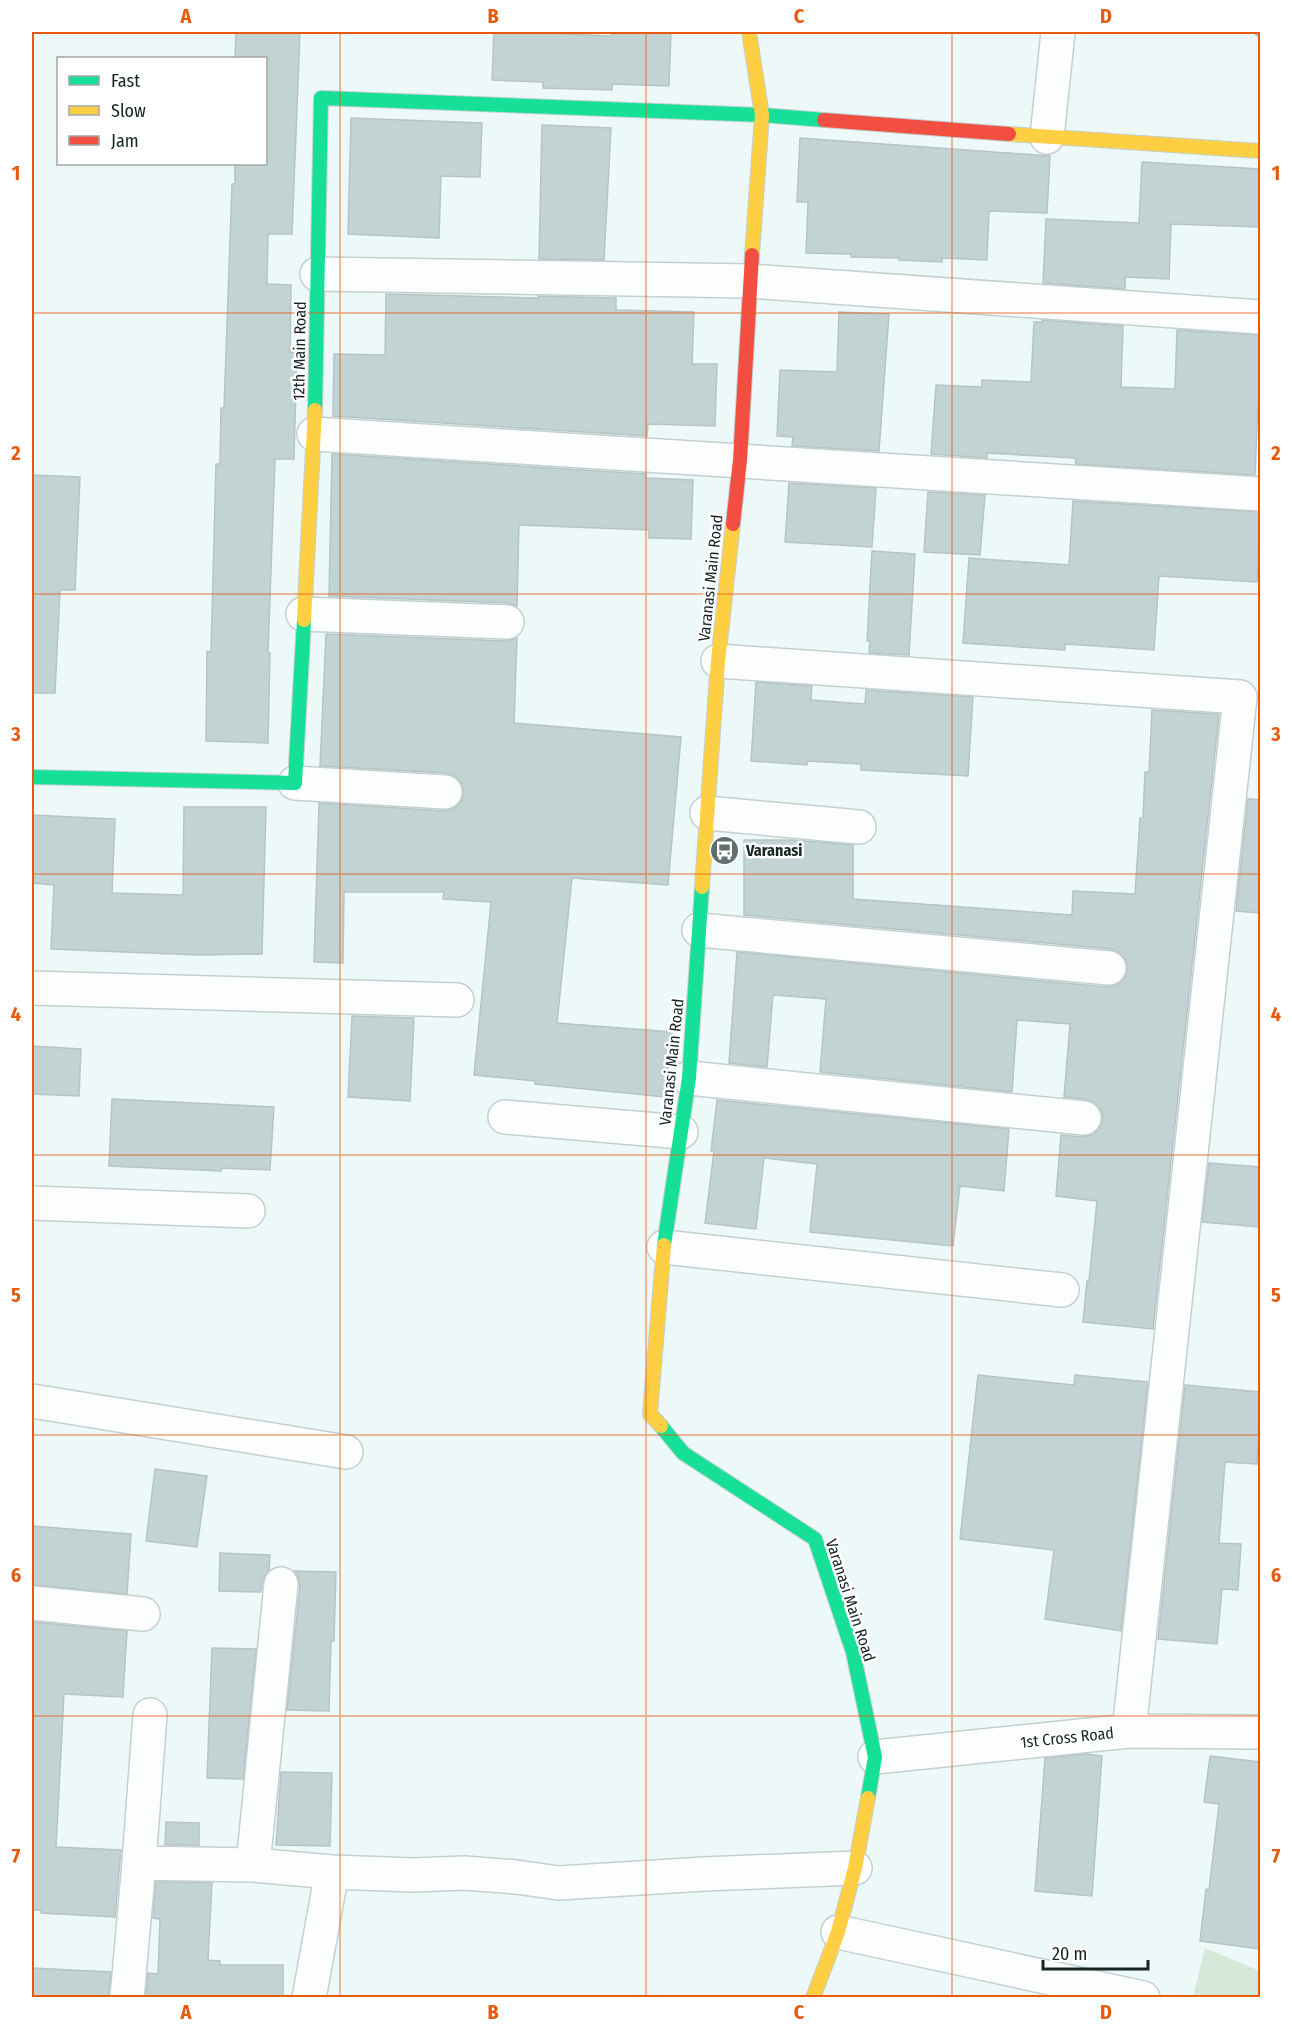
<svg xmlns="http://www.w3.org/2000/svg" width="1292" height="2029" font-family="'Fira Sans Condensed',sans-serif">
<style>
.green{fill:#d4e9d9}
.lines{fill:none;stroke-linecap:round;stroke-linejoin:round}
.stream{stroke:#a2c7d8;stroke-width:10}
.building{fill:#c2d3d4;stroke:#b7c4c5;stroke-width:1.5}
.street-casing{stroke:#c3d0cf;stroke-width:36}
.fast-casing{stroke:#c3d0cf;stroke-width:16}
.slow-casing{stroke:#c3d0cf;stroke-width:16}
.jam-casing{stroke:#c3d0cf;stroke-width:16}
.street{stroke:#fcfefe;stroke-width:33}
.fast{stroke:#16e098;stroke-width:14}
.slow{stroke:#ffcf43;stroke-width:14}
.jam{stroke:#f24e42;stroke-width:14}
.grid{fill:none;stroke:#e8590c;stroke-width:1.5;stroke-opacity:0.55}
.labels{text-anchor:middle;stroke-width:5;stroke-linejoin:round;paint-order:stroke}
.street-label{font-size:16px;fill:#152523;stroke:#fff}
.poi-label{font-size:16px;font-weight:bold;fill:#152523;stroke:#fff;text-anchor:start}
.neatline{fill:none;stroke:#e8590c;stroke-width:2}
.grid-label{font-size:20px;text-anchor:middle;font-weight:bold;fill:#e8590c}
</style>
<rect width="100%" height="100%" fill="#ecf9f8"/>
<path class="green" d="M 1205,1948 L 1260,1971 L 1260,1997 L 1193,1997 Z"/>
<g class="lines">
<path class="stream" d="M 1259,32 L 1260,32"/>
</g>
<path class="building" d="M 236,32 L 300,32 L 292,234 L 268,234 L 267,284 L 291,285 L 290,352 L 297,353 L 294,459 L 275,459 L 268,653 L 270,653 L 268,743 L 206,741 L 207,651 L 211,652 L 216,464 L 220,464 L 221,408 L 224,408 L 232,184 L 235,184 L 235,164 L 266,164 L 266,58 L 235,58 Z
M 494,32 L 542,32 L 542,33 L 611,36 L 612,32 L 671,32 L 669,86 L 612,84 L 612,90 L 543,88 L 543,82 L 492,80 Z
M 351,118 L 482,123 L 480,177 L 441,176 L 439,238 L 348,234 Z
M 542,125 L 611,128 L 604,260 L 539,259 Z
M 800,138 L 1050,156 L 1047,213 L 989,211 L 987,260 L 942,258 L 942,262 L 899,260 L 899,258 L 851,257 L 851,254 L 806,253 L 808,202 L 797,202 Z
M 1142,162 L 1260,169 L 1260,227 L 1171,224 L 1169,279 L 1125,277 L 1125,289 L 1043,283 L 1046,219 L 1139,223 Z
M 386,294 L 538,298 L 538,296 L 616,298 L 616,310 L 694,312 L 692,364 L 717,364 L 715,426 L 648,424 L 647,436 L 333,416 L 334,354 L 385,355 Z
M 839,312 L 889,314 L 879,451 L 792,446 L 793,437 L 777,436 L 780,370 L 837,372 Z
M 1042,320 L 1123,326 L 1121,387 L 1175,389 L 1177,330 L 1260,335 L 1260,404 L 1258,404 L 1255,475 L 1076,464 L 1075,458 L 987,453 L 987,458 L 931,454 L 936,385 L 982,387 L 982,380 L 1031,382 L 1034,322 L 1042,322 Z
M 332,454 L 646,474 L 646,478 L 693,480 L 691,539 L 649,538 L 649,530 L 519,525 L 517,606 L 508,603 L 329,596 Z
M 32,475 L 80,477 L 75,590 L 60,590 L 55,693 L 32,693 Z
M 789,483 L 876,488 L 872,547 L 785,542 Z
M 928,492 L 985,495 L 980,555 L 924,552 Z
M 1073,501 L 1260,512 L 1257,582 L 1159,576 L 1154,650 L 1065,644 L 1065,650 L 963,643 L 969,558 L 1069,565 Z
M 872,551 L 915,554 L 909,655 L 869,653 L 870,641 L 867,641 Z
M 326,634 L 506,641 L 517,638 L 514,723 L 681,737 L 668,885 L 572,878 L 557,1023 L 672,1032 L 665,1097 L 535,1084 L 535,1081 L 474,1075 L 491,902 L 443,899 L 444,892 L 344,892 L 343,963 L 314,962 L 319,803 L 444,811 L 453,809 L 460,803 L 464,793 L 461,783 L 456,777 L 446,773 L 320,766 Z
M 756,682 L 812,686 L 811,700 L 865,704 L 866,690 L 973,697 L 968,776 L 861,770 L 861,764 L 807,761 L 807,765 L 751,761 Z
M 1152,710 L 1219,714 L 1153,1329 L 1083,1322 L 1087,1281 L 1089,1281 L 1097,1201 L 1056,1196 L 1061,1135 L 1082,1137 L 1091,1135 L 1099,1129 L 1103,1119 L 1101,1110 L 1094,1103 L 1086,1099 L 1064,1097 L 1070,1024 L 1017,1020 L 1012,1092 L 820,1072 L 826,999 L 773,995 L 767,1067 L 729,1063 L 737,952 L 1107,987 L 1116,985 L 1124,979 L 1128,970 L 1126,961 L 1120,953 L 1111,949 L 744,915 L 744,840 L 792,840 L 853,845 L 853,899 L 1072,915 L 1073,891 L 1135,894 L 1140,818 L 1143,818 L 1145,772 L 1149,772 Z
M 1248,799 L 1260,800 L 1260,913 L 1236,911 Z
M 184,807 L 266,807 L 262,954 L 198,955 L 51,949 L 54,885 L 32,883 L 32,815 L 115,819 L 112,893 L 183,895 Z
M 352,1016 L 414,1018 L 410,1101 L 348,1097 Z
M 32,1046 L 81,1049 L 79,1096 L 32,1094 Z
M 112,1099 L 274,1107 L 270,1170 L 221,1168 L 221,1171 L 109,1166 Z
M 717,1100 L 1009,1129 L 1004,1191 L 960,1186 L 953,1246 L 810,1232 L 817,1164 L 764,1158 L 756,1229 L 705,1223 L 714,1151 L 711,1151 Z
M 1209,1163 L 1260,1167 L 1260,1227 L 1202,1222 Z
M 978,1375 L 1074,1385 L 1075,1375 L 1148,1382 L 1121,1631 L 1045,1619 L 1054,1550 L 960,1539 Z
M 1185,1385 L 1260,1392 L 1257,1464 L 1225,1462 L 1219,1543 L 1241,1544 L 1238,1590 L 1222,1589 L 1217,1644 L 1158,1639 Z
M 155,1469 L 207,1476 L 197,1547 L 146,1541 Z
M 32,1526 L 131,1534 L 127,1594 L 32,1585 Z
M 220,1553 L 270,1555 L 269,1570 L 262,1582 L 261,1592 L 219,1591 Z
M 294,1571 L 336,1572 L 334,1641 L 331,1641 L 329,1711 L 287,1710 L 300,1586 L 298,1577 Z
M 32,1622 L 127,1631 L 123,1697 L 64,1694 L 56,1847 L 121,1850 L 115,1917 L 41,1913 L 41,1910 L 32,1910 Z
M 212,1648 L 256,1649 L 243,1779 L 207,1778 Z
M 1085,1754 L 1102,1756 L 1092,1896 L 1035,1891 L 1045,1758 Z
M 1210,1756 L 1260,1762 L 1260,1949 L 1200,1941 L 1206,1889 L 1209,1890 L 1219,1804 L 1204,1802 Z
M 281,1772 L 332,1773 L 330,1846 L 276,1845 Z
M 166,1822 L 199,1823 L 199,1845 L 165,1845 Z
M 156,1882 L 212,1883 L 208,1960 L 220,1961 L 220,1965 L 283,1965 L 283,1998 L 146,1998 L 148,1973 L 158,1974 L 160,1919 L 153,1918 Z
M 32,1968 L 111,1972 L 108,1998 L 32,1998 Z"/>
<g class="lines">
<defs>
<path id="street" d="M 1047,137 L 1058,32
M 317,274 L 750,281 L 1260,317
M 314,434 L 1260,494
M 303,614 L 507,622
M 718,661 L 1240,697 L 1129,1731
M 295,783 L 445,792
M 707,813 L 859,827
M 699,930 L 1109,968
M 32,988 L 457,1000
M 689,1078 L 1084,1118
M 505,1117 L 681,1132
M 32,1203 L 248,1211
M 664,1247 L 1062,1290
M 32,1401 L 346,1452
M 32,1603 L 143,1614
M 875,1757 L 1129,1731 L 1260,1732
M 139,1863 L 150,1715
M 253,1865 L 281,1584
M 838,1932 L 1143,1998
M 127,1998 L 139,1863 L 253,1865 L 332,1872 L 414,1875 L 464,1873 L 516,1877 L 559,1883 L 704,1874 L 855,1868
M 309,1998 L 332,1872"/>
<path id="fast" d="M 315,410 L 321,98 L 762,115 L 824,120
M 32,777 L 295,783 L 304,620
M 664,1245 L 689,1078 L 702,887
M 661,1426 L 683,1453 L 815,1539 L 853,1652 L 875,1757 L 868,1798"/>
<path id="slow" d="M 749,32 L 762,115 L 752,255
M 1009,134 L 1260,151
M 304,620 L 315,410
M 702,887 L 718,661 L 733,524
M 661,1426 L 650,1414 L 664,1245
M 813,1998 L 838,1932 L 855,1868 L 868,1798"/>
<path id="jam" d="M 824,120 L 1009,134
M 733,524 L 740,460 L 752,255"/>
</defs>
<use href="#street" class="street-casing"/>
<use href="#fast" class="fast-casing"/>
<use href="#slow" class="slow-casing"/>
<use href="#jam" class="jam-casing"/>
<use href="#street" class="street"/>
<use href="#fast" class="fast"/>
<use href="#slow" class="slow"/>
<use href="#jam" class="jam"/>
</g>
<path class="grid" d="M 340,32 L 340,1998M 646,32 L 646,1998M 952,32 L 952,1998M 32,313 L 1260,313M 32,594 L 1260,594M 32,874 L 1260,874M 32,1155 L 1260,1155M 32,1435 L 1260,1435M 32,1716 L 1260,1716"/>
<defs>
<symbol id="bus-disc" viewBox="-11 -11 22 22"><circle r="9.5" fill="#606f6e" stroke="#fff"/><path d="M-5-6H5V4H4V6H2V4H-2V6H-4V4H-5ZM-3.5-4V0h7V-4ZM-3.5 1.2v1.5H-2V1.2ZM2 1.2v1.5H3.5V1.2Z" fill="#fff"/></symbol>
</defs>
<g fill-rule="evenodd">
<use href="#bus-disc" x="708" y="834" width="33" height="33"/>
</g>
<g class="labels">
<g class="street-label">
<text transform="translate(299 351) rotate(-89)" y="6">12th Main Road</text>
<text transform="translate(710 578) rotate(-84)" y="6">Varanasi Main Road</text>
<text transform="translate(671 1062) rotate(-84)" y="6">Varanasi Main Road</text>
<text transform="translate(851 1600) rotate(72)" y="6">Varanasi Main Road</text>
<text transform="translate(1067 1737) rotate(-6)" y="6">1st Cross Road</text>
</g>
<g class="poi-label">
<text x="746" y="856">Varanasi</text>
</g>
</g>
<rect width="1292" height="2029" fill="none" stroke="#ffffff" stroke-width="66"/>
<rect x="57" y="57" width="210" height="108" fill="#ffffff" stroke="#a1a8a7" stroke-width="1.5"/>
<rect x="69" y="76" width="30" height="9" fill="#16e098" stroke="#a1a8a7" stroke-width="1.5"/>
<text x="111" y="87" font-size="18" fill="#152523">Fast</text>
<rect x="69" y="106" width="30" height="9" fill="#ffcf43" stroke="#a1a8a7" stroke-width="1.5"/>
<text x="111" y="117" font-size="18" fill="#152523">Slow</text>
<rect x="69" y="136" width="30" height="9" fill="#f24e42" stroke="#a1a8a7" stroke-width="1.5"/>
<text x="111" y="147" font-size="18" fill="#152523">Jam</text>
<path d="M1043 1960v9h105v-9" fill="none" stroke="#152523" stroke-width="3"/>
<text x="1052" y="1960" font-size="18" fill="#152523" stroke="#ffffff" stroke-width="4.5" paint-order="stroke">20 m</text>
<rect x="33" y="33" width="1226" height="1963" class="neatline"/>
<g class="grid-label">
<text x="186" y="23">A</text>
<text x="493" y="23">B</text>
<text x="799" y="23">C</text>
<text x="1106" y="23">D</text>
<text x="16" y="180">1</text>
<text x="1276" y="180">1</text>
<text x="16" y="460">2</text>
<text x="1276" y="460">2</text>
<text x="16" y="741">3</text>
<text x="1276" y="741">3</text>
<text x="16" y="1021">4</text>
<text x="1276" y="1021">4</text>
<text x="16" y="1302">5</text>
<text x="1276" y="1302">5</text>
<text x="16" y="1582">6</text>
<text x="1276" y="1582">6</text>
<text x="16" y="1863">7</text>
<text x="1276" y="1863">7</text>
<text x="186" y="2019">A</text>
<text x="493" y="2019">B</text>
<text x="799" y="2019">C</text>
<text x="1106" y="2019">D</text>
</g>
</svg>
